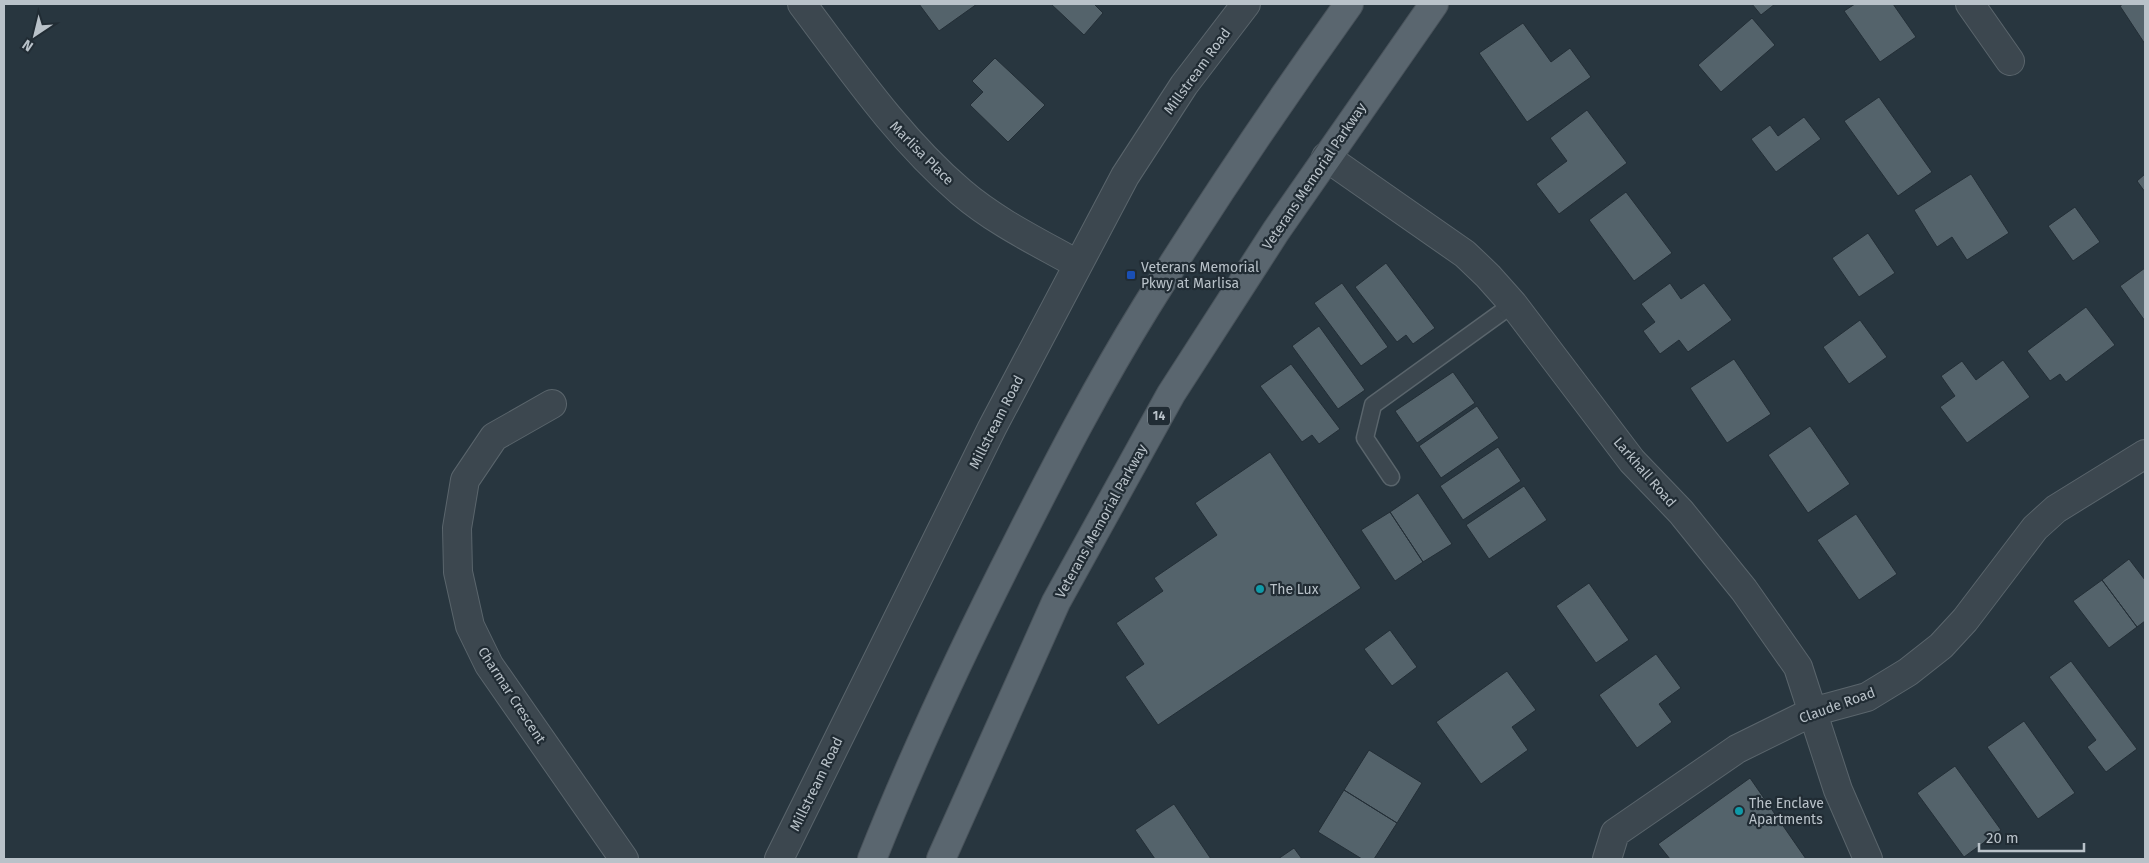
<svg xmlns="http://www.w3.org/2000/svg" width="2149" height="863" font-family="'Fira Sans',sans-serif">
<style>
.building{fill:#54636b;stroke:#232e36}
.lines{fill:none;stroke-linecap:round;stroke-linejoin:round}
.service-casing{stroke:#5a656c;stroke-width:19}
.minor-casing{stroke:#5a656c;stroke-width:30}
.primary-casing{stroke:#49535b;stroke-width:30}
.service{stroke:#3c474f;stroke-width:16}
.minor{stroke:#3c474f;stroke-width:28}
.primary{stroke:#5a666f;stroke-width:28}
.transit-dot{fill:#1a4fb4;stroke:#212c34;stroke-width:2}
.culture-dot{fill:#0f9aa8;stroke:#212c34;stroke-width:2}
.labels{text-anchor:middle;stroke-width:4.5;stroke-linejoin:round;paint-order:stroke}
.shield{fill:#212c34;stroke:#8b959c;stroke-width:1}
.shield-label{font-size:12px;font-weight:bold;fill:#b9c2c9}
.street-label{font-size:14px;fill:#b9c2c9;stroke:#212c34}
.poi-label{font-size:14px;fill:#b9c2c9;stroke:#212c34;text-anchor:start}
</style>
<rect width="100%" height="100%" fill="#28363f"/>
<path class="building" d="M 919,4 L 977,4 L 939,31 Z
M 1051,4 L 1096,4 L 1095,5 L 1103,13 L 1084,35 Z
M 1752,4 L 1775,4 L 1761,15 Z
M 1855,4 L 1893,4 L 1916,37 L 1880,62 L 1844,11 Z
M 2123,4 L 2145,4 L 2145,44 L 2120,6 Z
M 1752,18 L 1775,45 L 1721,92 L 1698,65 Z
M 1523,23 L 1551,62 L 1570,48 L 1591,77 L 1527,122 L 1479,53 Z
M 995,58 L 1045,105 L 1008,142 L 970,105 L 983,92 L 972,81 Z
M 1879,97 L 1932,172 L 1898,196 L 1844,121 Z
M 1587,110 L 1627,163 L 1559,214 L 1536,184 L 1567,161 L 1550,138 Z
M 1804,117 L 1821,139 L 1776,172 L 1751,139 L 1770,125 L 1778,136 Z
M 1971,174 L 2009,233 L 1967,260 L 1952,237 L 1937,247 L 1914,210 Z
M 2145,174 L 2145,192 L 2137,181 Z
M 1626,192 L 1672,253 L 1634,281 L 1589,220 Z
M 2075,207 L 2100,242 L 2073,261 L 2048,226 Z
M 1868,233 L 1895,273 L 1859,297 L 1832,258 Z
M 1386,263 L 1435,328 L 1413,344 L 1406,335 L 1397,342 L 1355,287 Z
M 2145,268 L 2145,321 L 2120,286 Z
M 1342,283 L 1388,347 L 1361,366 L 1314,303 Z
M 1670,283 L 1681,299 L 1704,283 L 1732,320 L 1688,352 L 1679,340 L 1660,354 L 1643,331 L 1655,322 L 1641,304 Z
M 2086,307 L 2115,345 L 2066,382 L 2060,374 L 2050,381 L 2027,351 Z
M 1860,320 L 1887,357 L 1849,384 L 1823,347 Z
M 1319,326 L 1365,390 L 1338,409 L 1292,346 Z
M 1734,359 L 1771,414 L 1727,443 L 1690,388 Z
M 2003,360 L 2030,397 L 1967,443 L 1940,407 L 1955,396 L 1941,376 L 1962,361 L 1976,380 Z
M 1291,364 L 1340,429 L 1319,444 L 1312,435 L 1302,442 L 1260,386 Z
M 1453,372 L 1475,403 L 1417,443 L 1395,411 Z
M 1477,406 L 1499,438 L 1441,478 L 1419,446 Z
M 1810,426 L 1850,484 L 1808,513 L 1768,455 Z
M 1498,447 L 1521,481 L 1463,520 L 1440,486 Z
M 1270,452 L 1361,588 L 1158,725 L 1125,677 L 1144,664 L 1116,623 L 1163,591 L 1154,578 L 1217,535 L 1195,503 Z
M 1524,486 L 1547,520 L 1489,559 L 1466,525 Z
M 1418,493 L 1452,544 L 1423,562 L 1390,512 Z
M 1390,512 L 1423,562 L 1395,581 L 1361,530 Z
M 1856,514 L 1897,574 L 1859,600 L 1817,540 Z
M 2129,559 L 2145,580 L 2145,621 L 2137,627 L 2102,580 Z
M 2102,580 L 2137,627 L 2109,648 L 2073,601 Z
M 1589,583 L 1629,640 L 1596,663 L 1556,606 Z
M 1390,630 L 1417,667 L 1392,686 L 1364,649 Z
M 1656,654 L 1681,688 L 1659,704 L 1672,722 L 1637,748 L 1599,695 Z
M 2071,661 L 2137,749 L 2106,772 L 2087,747 L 2096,740 L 2049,677 Z
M 1507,671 L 1536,710 L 1512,727 L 1528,750 L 1481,784 L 1436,722 Z
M 2024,721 L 2075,793 L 2038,819 L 1987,747 Z
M 1369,750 L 1422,783 L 1397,823 L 1344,790 Z
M 1955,766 L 2001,830 L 1964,857 L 1917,793 Z
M 1750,778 L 1806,859 L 1670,859 L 1658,844 Z
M 1344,790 L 1397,823 L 1374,859 L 1362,859 L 1318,832 Z
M 1174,804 L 1211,859 L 1155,859 L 1135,830 Z
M 1294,848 L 1302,859 L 1278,859 Z"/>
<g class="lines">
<defs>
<path id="service" d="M 1391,477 L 1365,438 L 1373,405 L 1513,304"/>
<path id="minor" d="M 802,4 C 851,69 898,138 961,192 C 996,222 1038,242 1077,264
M 1970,4 L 2010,61
M 1326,157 L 1465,254 L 1488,276 L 1513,304 L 1632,461 L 1681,512 L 1744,590 L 1798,667 L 1838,790 L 1868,859
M 552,404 L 494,437 L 465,480 L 457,528 L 458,572 L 470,626 L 489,665 L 624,859
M 779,859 L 992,428 L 1125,176 L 1184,85 L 1246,4
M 1607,859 L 1615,833 L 1737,749 L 1812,712 L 1867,697 L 1908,672 L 1941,646 L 1965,620 L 2035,528 L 2056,509 L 2145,454"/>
<path id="primary" d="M 872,859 C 915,751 965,645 1018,541 C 1058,462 1099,383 1146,307 C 1210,204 1278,103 1349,4
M 941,859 L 1056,602 L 1171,394 L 1276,231 L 1434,4"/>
</defs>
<use href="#service" class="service-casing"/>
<use href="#minor" class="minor-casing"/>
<use href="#primary" class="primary-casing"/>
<use href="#service" class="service"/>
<use href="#minor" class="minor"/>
<use href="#primary" class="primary"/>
</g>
<rect class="transit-dot" x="1126" y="270" width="10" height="10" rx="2.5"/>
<g class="culture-dot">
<circle cx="1260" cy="589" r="5"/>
<circle cx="1739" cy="811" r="5"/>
</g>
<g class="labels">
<rect class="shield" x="1148" y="406.5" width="22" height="19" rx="4"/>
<g class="shield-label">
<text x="1159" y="420">14</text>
</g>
<g class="street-label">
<text transform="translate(1197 71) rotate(-54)" y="5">Millstream Road</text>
<text transform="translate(922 153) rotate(45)" y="5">Marlisa Place</text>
<text transform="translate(1314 176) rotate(-56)" y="5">Veterans Memorial Parkway</text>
<text transform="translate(996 422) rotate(-63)" y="5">Millstream Road</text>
<text transform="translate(1645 472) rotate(49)" y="5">Larkhall Road</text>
<text transform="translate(1101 521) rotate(-61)" y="5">Veterans Memorial Parkway</text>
<text transform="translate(512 695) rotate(57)" y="5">Charmar Crescent</text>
<text transform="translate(1837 705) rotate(-20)" y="5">Claude Road</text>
<text transform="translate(816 784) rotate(-64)" y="5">Millstream Road</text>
</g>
<g class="poi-label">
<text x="1141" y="272">Veterans Memorial<tspan x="1141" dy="16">Pkwy at Marlisa</tspan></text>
<text x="1270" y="594">The Lux</text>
<text x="1749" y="808">The Enclave<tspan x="1749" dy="16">Apartments</tspan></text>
</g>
</g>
<rect width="2149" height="863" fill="none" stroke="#b9c2c9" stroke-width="10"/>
<g transform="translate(35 35) rotate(215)" stroke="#212c34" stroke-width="4" paint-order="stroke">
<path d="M0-4L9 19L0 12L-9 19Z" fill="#b9c2c9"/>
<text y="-8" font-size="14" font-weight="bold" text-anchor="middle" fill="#b9c2c9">N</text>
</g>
<path d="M1979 843v8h105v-8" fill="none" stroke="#b9c2c9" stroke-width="2.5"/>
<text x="1986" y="843" font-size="15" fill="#b9c2c9" stroke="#212c34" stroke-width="4" paint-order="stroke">20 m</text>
</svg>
